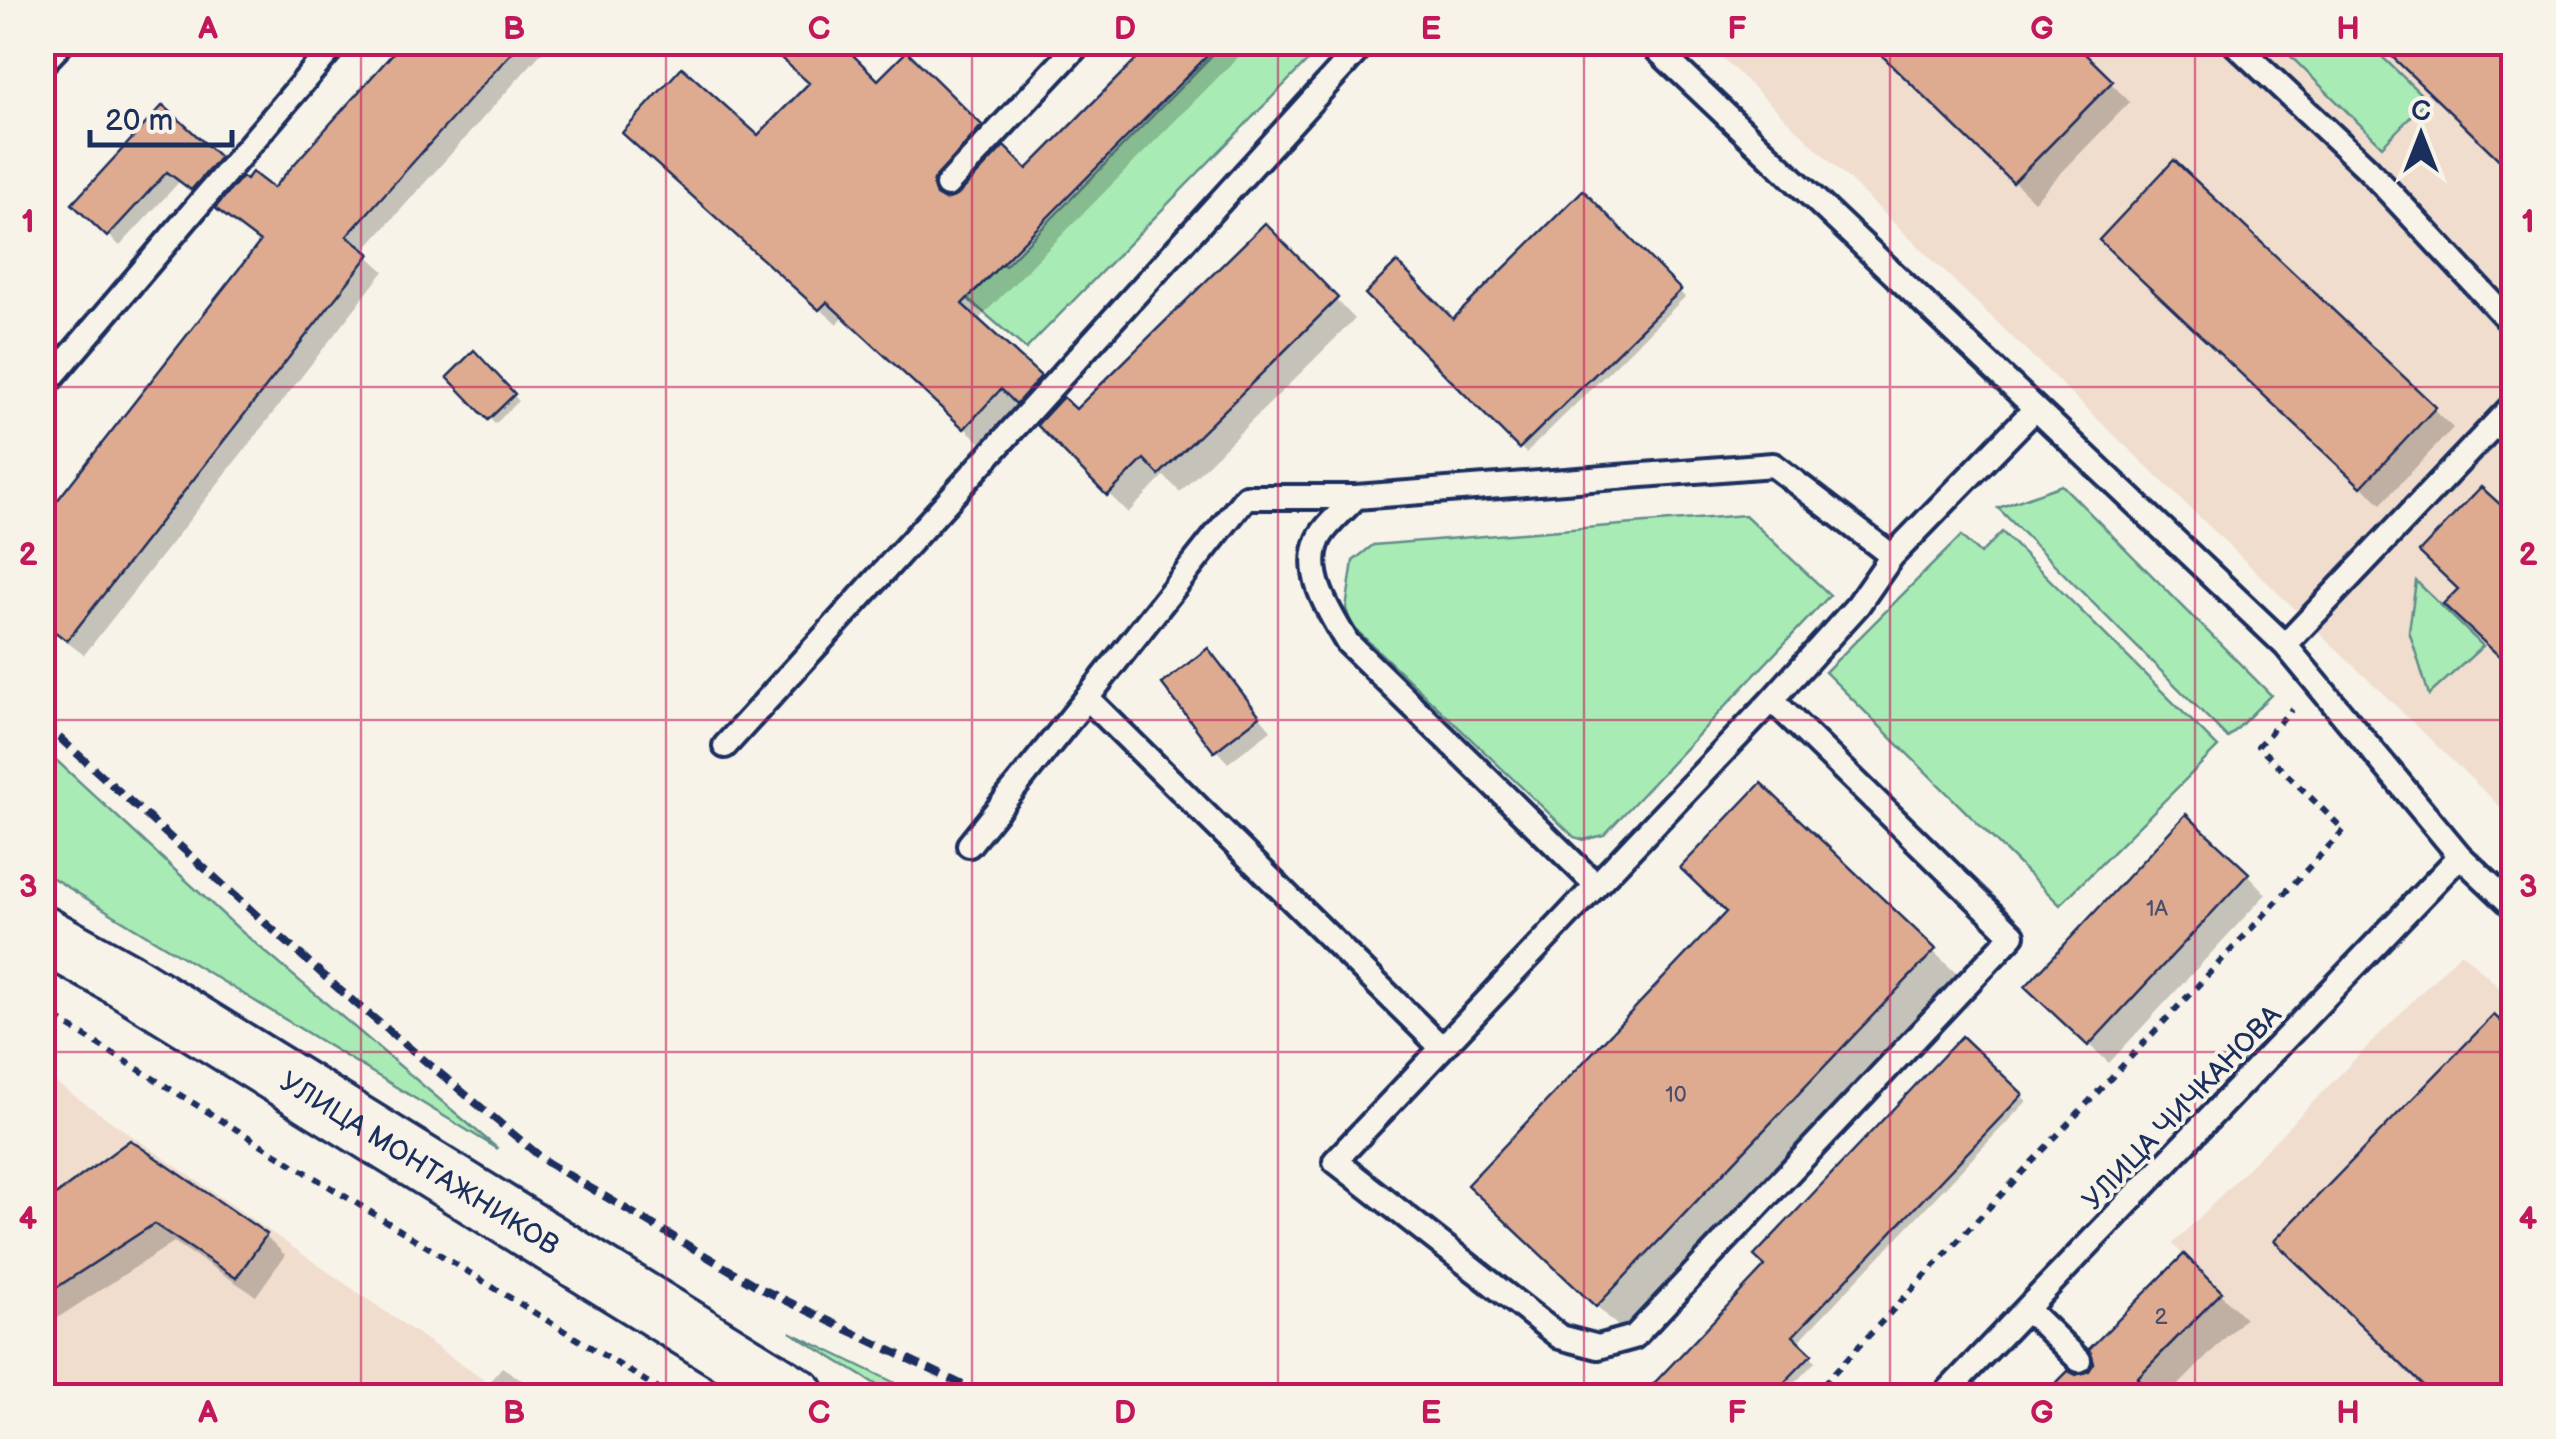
<svg xmlns="http://www.w3.org/2000/svg" width="2556" height="1439" font-family="'Balsamiq Sans',sans-serif">
<style>
.built{fill:#f0ddce}
.green{fill:#a9ebb5;stroke:#628d8a;stroke-width:2.5}
.shadow{fill:#0003}
.building{fill:#deab91;stroke:#1b2f5e;stroke-width:2.5}
.lines{fill:none;stroke-linecap:round;stroke-linejoin:round}
.service-casing{stroke:#1b2f5e;stroke-width:30}
.secondary-casing{stroke:#1b2f5e;stroke-width:62}
.path{stroke:#1b2f5e;stroke-width:6;stroke-dasharray:8 8;stroke-linecap:butt}
.service{stroke:#f7f3e8;stroke-width:22}
.secondary{stroke:#f7f3e8;stroke-width:55}
.rail{stroke:#1b2f5e;stroke-width:8;stroke-dasharray:15 8;stroke-linecap:butt}
.grid{fill:none;stroke:#c2185b;stroke-width:2.5;stroke-opacity:0.55}
.labels{text-anchor:middle;stroke-width:8;stroke-linejoin:round;paint-order:stroke}
.number-label{font-size:22px;fill:#4c4e6b}
.street-label{font-size:28px;fill:#1b2f5e;stroke:#f7f3e8}
.neatline{fill:none;stroke:#c2185b;stroke-width:4}
.grid-label{font-size:32px;text-anchor:middle;font-weight:bold;fill:#c2185b}
</style>
<rect width="100%" height="100%" fill="#f7f3e8"/>
<filter id="ink" filterUnits="userSpaceOnUse"><feTurbulence type="fractalNoise" baseFrequency=".01" numOctaves="2"/><feDisplacementMap in="SourceGraphic" scale="20" xChannelSelector="R" yChannelSelector="G"/><feConvolveMatrix kernelMatrix="1 2 1 2 8 2 1 2 1" color-interpolation-filters="sRGB"/></filter>
<g filter="url(#ink)">
<path class="built" d="M 1707,43 L 2513,43 L 2513,819 Z
M 2461,952 L 2513,1000 L 2513,1396 L 2043,1396 L 2183,1255 L 2173,1244 Z
M 43,1074 L 507,1396 L 43,1396 Z"/>
<path class="green" d="M 1224,43 L 1325,43 L 1026,349 L 879,222 L 917,183 L 1005,266 Z
M 2277,43 L 2368,43 L 2427,100 L 2382,146 Z
M 2062,485 L 2271,695 L 2228,738 L 1998,508 Z
M 1745,515 L 1830,595 L 1604,835 L 1584,840 L 1574,837 L 1352,626 L 1346,609 L 1353,561 L 1373,545 Z
M 2002,532 L 2218,747 L 2060,905 L 1825,672 L 1961,536 L 1980,554 Z
M 2416,581 L 2483,646 L 2429,695 L 2409,631 Z
M 43,748 L 242,932 L 498,1149 L 43,872 Z
M 790,1332 L 922,1396 L 895,1396 Z"/>
<path class="shadow" d="M 407,42 L 551,42 L 363,252 L 384,271 L 84,655 L 42,623 L 42,524 L 261,245 L 219,208 L 273,192 Z
M 1156,42 L 1253,42 L 977,321 L 1055,394 L 1033,418 L 1019,403 L 981,443 L 844,316 L 837,324 L 642,149 L 758,139 L 812,84 L 878,84 L 907,54 L 997,143 L 951,192 L 949,200 L 1027,173 Z
M 1871,42 L 2069,42 L 2130,102 L 2034,201 Z
M 163,109 L 230,170 L 204,200 L 180,181 L 120,246 L 76,204 Z
M 2174,164 L 2453,428 L 2381,504 L 2121,259 Z
M 1583,194 L 1685,297 L 1526,453 L 1369,294 L 1453,323 Z
M 1265,227 L 1355,319 L 1180,492 L 1164,476 L 1128,513 L 1040,425 L 1076,413 Z
M 42,239 L 53,250 L 42,262 Z
M 474,354 L 519,401 L 495,424 L 450,377 Z
M 1208,652 L 1271,730 L 1228,763 L 1216,750 Z
M 1761,787 L 1959,976 L 1622,1330 L 1495,1210 L 1729,912 Z
M 2247,874 L 2266,894 L 2109,1063 L 2047,1006 Z
M 1962,1040 L 2027,1101 L 1797,1343 L 1816,1361 L 1782,1396 L 1645,1396 L 1768,1267 Z
M 42,1208 L 266,1236 L 285,1255 L 256,1296 L 174,1242 L 42,1328 Z
M 2184,1258 L 2245,1318 L 2168,1396 L 2046,1396 L 2069,1374 L 2076,1377 L 2091,1373 Z
M 502,1367 L 537,1390 L 543,1396 L 477,1396 Z"/>
<path class="building" d="M 403,42 L 521,42 L 347,236 L 370,254 L 67,641 L 42,622 L 42,520 L 260,242 L 215,208 L 242,177 L 246,180 L 252,172 L 273,188 Z
M 763,42 L 840,42 L 878,80 L 907,51 L 982,125 L 933,181 L 936,195 L 945,200 L 958,195 L 1004,146 L 1027,169 L 1153,42 L 1221,42 L 962,304 L 1041,376 L 1016,404 L 1001,389 L 964,429 L 827,302 L 819,310 L 622,133 L 682,67 L 758,135 L 809,83 Z
M 1868,42 L 2073,42 L 2113,81 L 2013,183 Z
M 2377,42 L 2514,42 L 2514,174 Z
M 163,105 L 220,157 L 191,190 L 167,172 L 107,237 L 72,204 Z
M 2174,160 L 2436,407 L 2361,487 L 2099,240 Z
M 1583,190 L 1681,290 L 1519,449 L 1365,294 L 1397,262 L 1453,319 Z
M 1265,223 L 1338,298 L 1159,475 L 1144,459 L 1107,496 L 1037,425 L 1063,397 L 1076,409 Z
M 474,350 L 515,394 L 488,420 L 447,377 Z
M 2481,487 L 2514,517 L 2514,670 L 2443,604 L 2458,589 L 2419,552 Z
M 1208,648 L 1260,716 L 1214,752 L 1162,684 Z
M 1761,783 L 1936,949 L 1596,1307 L 1467,1185 L 1726,912 L 1680,868 Z
M 2186,814 L 2249,873 L 2088,1046 L 2025,987 Z
M 2494,1015 L 2514,1033 L 2514,1396 L 2434,1396 L 2274,1241 Z
M 1962,1036 L 2023,1094 L 1793,1336 L 1812,1354 L 1771,1396 L 1642,1396 L 1765,1266 L 1754,1256 Z
M 130,1140 L 267,1234 L 236,1278 L 154,1224 L 42,1297 L 42,1205 Z
M 2184,1254 L 2222,1292 L 2137,1378 L 2156,1396 L 2043,1396 L 2068,1371 L 2076,1375 L 2089,1371 L 2094,1363 L 2089,1349 Z"/>
<g class="lines">
<defs>
<path id="service" d="M 1649,42 L 2285,645 L 2460,856 L 2514,907
M 2233,42 L 2367,168 L 2514,326
M 42,64 L 63,42
M 947,185 L 1081,42
M 42,389 L 337,42
M 1356,497 L 1246,497 L 1087,698 L 1442,1048
M 2285,645 L 2514,404
M 1772,700 L 2013,935 L 1634,1337 L 1598,1347 L 1560,1337 L 1335,1161 L 1772,700 L 1858,605 L 1892,556 L 2035,409
M 725,746 L 1365,42
M 969,845 L 1087,698
M 1596,885 L 1347,642 C 1330,613 1303,574 1319,539 C 1326,524 1346,509 1356,497 L 1773,465 L 1892,556
M 2028,1310 L 2079,1360
M 1943,1396 L 2460,856"/>
<g id="secondary">
<path id="s1" d="M 42,934 L 125,980 L 797,1396"/>
</g>
</defs>
<use href="#service" class="service-casing"/>
<use href="#secondary" class="secondary-casing"/>
<path class="path" d="M 42,1010 L 670,1396
M 1812,1396 L 2344,830 L 2258,746 L 2292,709"/>
<use href="#service" class="service"/>
<use href="#secondary" class="secondary"/>
<path class="rail" d="M 42,722 L 341,991 L 548,1163 L 762,1289 L 986,1396"/>
</g>
</g>
<path class="grid" d="M 361,42 L 361,1396M 666,42 L 666,1396M 972,42 L 972,1396M 1278,42 L 1278,1396M 1584,42 L 1584,1396M 1890,42 L 1890,1396M 2195,42 L 2195,1396M 42,387 L 2514,387M 42,720 L 2514,720M 42,1052 L 2514,1052"/>
<g class="labels">
<g class="number-label">
<text x="2157" y="916">1А</text>
<text x="1676" y="1102">10</text>
<text x="2161" y="1324">2</text>
</g>
<g class="street-label">
<text transform="translate(2181 1107) rotate(-46)" y="10">УЛИЦА ЧИЧКАНОВА</text>
<text dy="10" stroke="none"><textPath href="#s1" startOffset="442">УЛИЦА МОНТАЖНИКОВ</textPath></text>
</g>
</g>
<rect width="2556" height="1439" fill="none" stroke="#f7f3e8" stroke-width="110"/>
<g transform="translate(2421 135)" stroke="#f7f3e8" stroke-width="8" paint-order="stroke">
<path d="M0-8L18 38L0 25L-18 38Z" fill="#1b2f5e"/>
<text y="-15" font-size="28" font-weight="bold" text-anchor="middle" fill="#1b2f5e">С</text>
</g>
<path d="M90 130v15h142v-15" fill="none" stroke="#1b2f5e" stroke-width="5"/>
<text x="105" y="130" font-size="30" fill="#1b2f5e" stroke="#f7f3e8" stroke-width="8" paint-order="stroke">20 m</text>
<rect x="55" y="55" width="2446" height="1329" class="neatline"/>
<g class="grid-label">
<text x="208" y="39">A</text>
<text x="514" y="39">B</text>
<text x="819" y="39">C</text>
<text x="1125" y="39">D</text>
<text x="1431" y="39">E</text>
<text x="1737" y="39">F</text>
<text x="2042" y="39">G</text>
<text x="2348" y="39">H</text>
<text x="28" y="232">1</text>
<text x="2528" y="232">1</text>
<text x="28" y="565">2</text>
<text x="2528" y="565">2</text>
<text x="28" y="897">3</text>
<text x="2528" y="897">3</text>
<text x="28" y="1229">4</text>
<text x="2528" y="1229">4</text>
<text x="208" y="1423">A</text>
<text x="514" y="1423">B</text>
<text x="819" y="1423">C</text>
<text x="1125" y="1423">D</text>
<text x="1431" y="1423">E</text>
<text x="1737" y="1423">F</text>
<text x="2042" y="1423">G</text>
<text x="2348" y="1423">H</text>
</g>
</svg>
